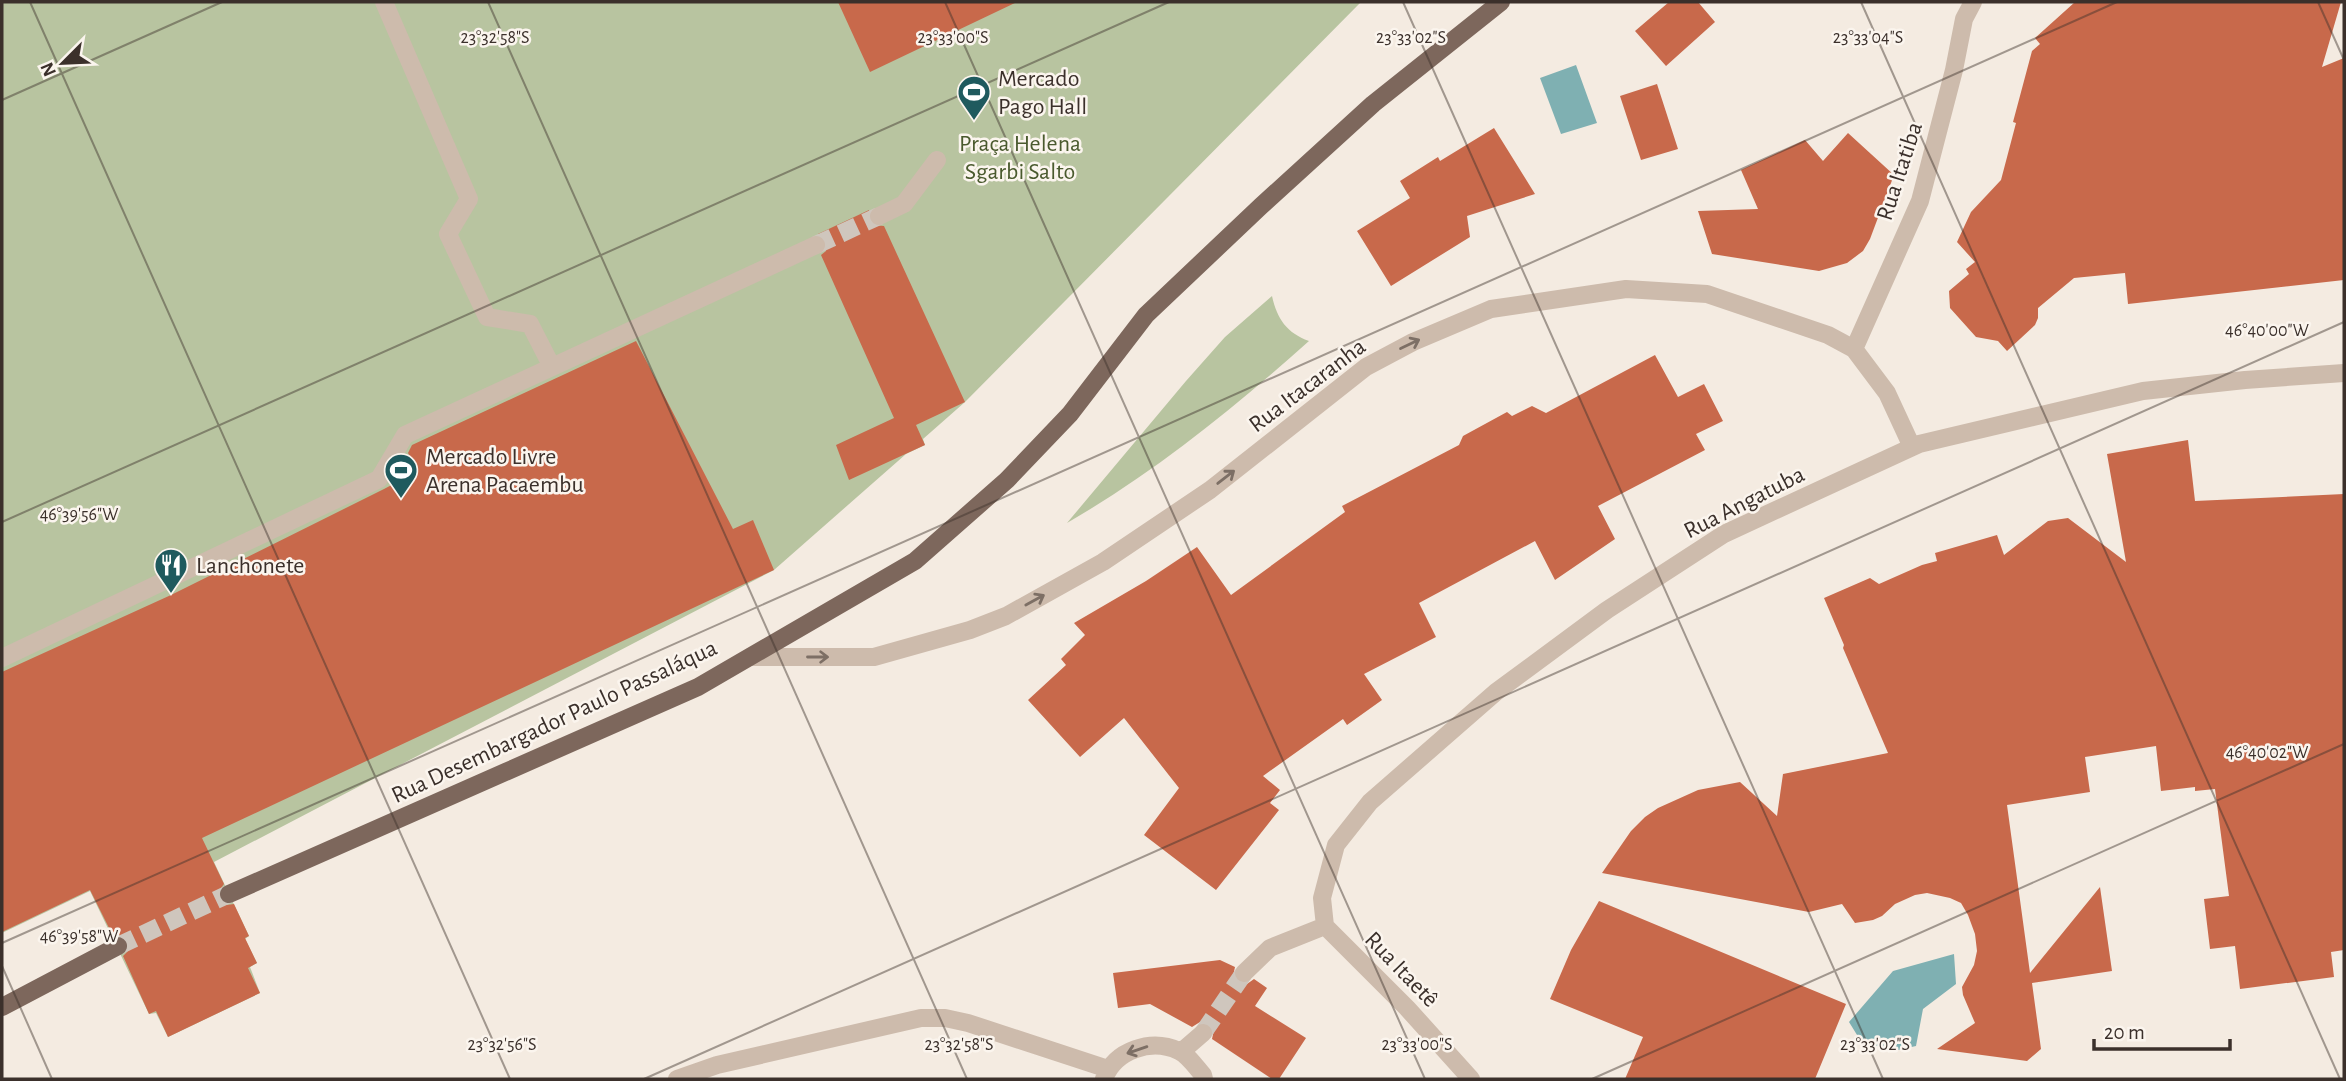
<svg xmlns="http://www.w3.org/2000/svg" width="2346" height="1081" font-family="'Alegreya Sans',sans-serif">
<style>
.green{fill:#b8c4a0}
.water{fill:#7fb0b2}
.building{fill:#c8694b}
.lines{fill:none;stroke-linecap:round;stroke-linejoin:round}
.minor-tunnel{stroke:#cfc6bd;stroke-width:18;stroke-dasharray:18 9;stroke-linecap:butt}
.major-tunnel{stroke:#cfc6bd;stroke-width:18;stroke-dasharray:18 9;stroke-linecap:butt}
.minor{stroke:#cdbbac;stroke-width:18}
.major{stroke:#7d675c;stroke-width:18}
.oneway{stroke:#7d6f65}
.ticks{fill:none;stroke:#3b302b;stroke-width:2;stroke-opacity:0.45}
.labels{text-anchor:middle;stroke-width:5;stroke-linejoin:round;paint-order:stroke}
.poi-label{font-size:24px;fill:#3b302b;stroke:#fbf5ee;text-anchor:start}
.park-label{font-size:24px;fill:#4a5a2e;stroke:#fbf5ee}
.street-label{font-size:24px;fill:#3b302b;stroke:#fbf5ee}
.ticks-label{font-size:18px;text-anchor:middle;fill:#3b302b;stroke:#fbf5ee;stroke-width:5;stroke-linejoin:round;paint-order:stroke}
</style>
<rect width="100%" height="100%" fill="#f4ebe1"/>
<path class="green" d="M 2,2 L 1361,2 L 965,402 L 923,439 L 925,445 L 906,454 L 774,570 L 214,862 L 249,936 L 245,939 L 257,963 L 250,967 L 260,993 L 168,1037 L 156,1013 L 149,1014 L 90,891 L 2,933 Z
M 1272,296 C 1277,319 1287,333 1309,341 C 1233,409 1155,472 1067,523 L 1186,381 L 1225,337 Z"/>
<path class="water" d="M 1576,65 L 1597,123 L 1561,134 L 1540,78 Z
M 1954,954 L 1956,984 L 1923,1009 L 1916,1046 L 1898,1050 L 1862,1043 L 1849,1022 L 1893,971 Z"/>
<path class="building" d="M 838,2 L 1017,2 L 870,72 Z
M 1669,2 L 1698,2 L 1715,22 L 1666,66 L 1635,31 Z
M 2075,2 L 2341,2 L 2322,67 L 2344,58 L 2344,280 L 2128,304 L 2125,273 L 2074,278 L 2038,308 L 2038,318 L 2035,325 L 2007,351 L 1998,341 L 1976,337 L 1950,308 L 1949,291 L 1969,274 L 1966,269 L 1975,262 L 1957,242 L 1971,212 L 2001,180 L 2016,123 L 2013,122 L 2032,51 L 2040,44 L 2035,38 Z
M 1657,84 L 1678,149 L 1641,160 L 1620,96 Z
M 1494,128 L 1535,194 L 1467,216 L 1470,237 L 1391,286 L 1357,231 L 1410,198 L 1400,181 L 1438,157 L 1440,161 Z
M 1848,133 L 1894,175 L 1870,239 L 1863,251 L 1847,263 L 1819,271 L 1712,254 L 1698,211 L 1758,209 L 1741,170 L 1805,140 L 1823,161 Z
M 869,210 L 869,220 L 872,225 L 884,226 L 965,402 L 916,425 L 925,445 L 849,480 L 836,445 L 894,418 L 821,255 L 826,251 L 827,241 L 818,234 Z
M 636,341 L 733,529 L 753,520 L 774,570 L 202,838 L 224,884 L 218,892 L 219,899 L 227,905 L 234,904 L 249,936 L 245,938 L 257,963 L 248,968 L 260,993 L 168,1037 L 156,1011 L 149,1014 L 123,956 L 128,951 L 128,940 L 119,935 L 113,936 L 90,890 L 2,932 L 2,672 L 171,595 L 384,489 L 418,471 L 408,453 L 412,445 Z
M 1655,355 L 1678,397 L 1704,384 L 1723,421 L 1696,434 L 1705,450 L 1598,506 L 1615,539 L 1555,580 L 1535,541 L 1419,603 L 1436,637 L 1364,674 L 1382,700 L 1347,725 L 1343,719 L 1263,776 L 1280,790 L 1270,803 L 1279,810 L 1216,890 L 1144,835 L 1179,788 L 1124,718 L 1080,757 L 1028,700 L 1066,665 L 1061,659 L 1085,635 L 1074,623 L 1146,581 L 1197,547 L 1231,595 L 1345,512 L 1342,506 L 1459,445 L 1463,436 L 1507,412 L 1512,416 L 1532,406 L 1546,413 Z
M 2188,440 L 2195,501 L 2344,494 L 2344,950 L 2331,952 L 2334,977 L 2240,989 L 2235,946 L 2210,949 L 2204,899 L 2229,896 L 2215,789 L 2195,791 L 2195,787 L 2161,791 L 2156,746 L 2085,757 L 2090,792 L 2007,805 L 2030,973 L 2100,887 L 2112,971 L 2032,983 L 2041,1049 L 2027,1061 L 1937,1049 L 1975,1023 L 1963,995 L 1962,987 L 1974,965 L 1977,951 L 1975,934 L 1968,915 L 1961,903 L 1950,898 L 1927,893 L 1915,895 L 1895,904 L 1882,916 L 1873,920 L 1855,923 L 1842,904 L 1809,912 L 1602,873 L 1631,831 L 1645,817 L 1658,808 L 1698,790 L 1740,782 L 1777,816 L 1783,774 L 1888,753 L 1843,648 L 1844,645 L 1824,598 L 1870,578 L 1879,584 L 1922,565 L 1937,561 L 1935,553 L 1997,535 L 2004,555 L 2048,521 L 2068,518 L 2126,562 L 2107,454 Z
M 1599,901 L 1846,1004 L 1815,1079 L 1625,1079 L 1643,1037 L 1550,999 L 1571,950 Z
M 1220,960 L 1235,967 L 1233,976 L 1240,984 L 1247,984 L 1254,979 L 1267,988 L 1255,1006 L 1306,1038 L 1279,1079 L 1272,1079 L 1212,1039 L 1214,1030 L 1207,1023 L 1200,1022 L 1192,1027 L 1150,1004 L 1118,1008 L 1113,973 Z"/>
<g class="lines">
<path class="minor-tunnel" d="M 816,245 L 879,216
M 1203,1033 L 1244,973"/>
<path class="major-tunnel" d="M 118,946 L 229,894"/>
<path class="minor" d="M 384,2 L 469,199 L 448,234 L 487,317 L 530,324 L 552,367
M 879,216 L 904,204 L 937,160
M 1854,349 L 1920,201 L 1954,70 L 1964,19 L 1973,2
M 750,657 L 874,657 L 970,630 L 1006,616 L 1103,562 L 1210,490 L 1366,367 L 1413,342 L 1491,309 L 1626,289 L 1707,294 L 1828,335 L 1854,349 L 1887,393 L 1912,447
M 2,658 L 379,479 L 405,435 L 816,245
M 1325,926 L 1322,898 L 1336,845 L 1370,802 L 1496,692 L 1607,610 L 1724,534 L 1919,444 L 2143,391 L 2245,380 L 2344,373
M 1325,926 L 1407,1008 L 1471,1079
M 1244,973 L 1270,948 L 1325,926
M 1181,1052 L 1203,1033
M 677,1079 L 717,1065 L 921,1018 L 945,1018 L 968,1023 L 1108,1069
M 1104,1079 C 1115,1050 1151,1038 1179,1051 C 1188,1055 1196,1067 1203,1075 L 1204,1079"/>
<path class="major" d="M 229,894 L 698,687 L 915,561 L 1007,480 L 1070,414 L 1146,315 L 1261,206 L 1373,104 L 1501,2
M 2,1007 L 118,946"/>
</g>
<defs><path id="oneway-shaft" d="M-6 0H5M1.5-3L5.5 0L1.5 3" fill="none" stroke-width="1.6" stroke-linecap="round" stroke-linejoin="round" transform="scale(1.75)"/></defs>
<g class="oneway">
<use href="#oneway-shaft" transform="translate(1410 344) rotate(-26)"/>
<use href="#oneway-shaft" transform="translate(1226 477) rotate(-38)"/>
<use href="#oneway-shaft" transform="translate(1035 600) rotate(-29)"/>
<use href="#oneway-shaft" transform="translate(818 657)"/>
<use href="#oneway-shaft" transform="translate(1137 1050) rotate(161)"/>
</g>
<path class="ticks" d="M 30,2 L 510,1079M 488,2 L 967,1079M 945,2 L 1425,1079M 1403,2 L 1883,1079M 1861,2 L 2340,1079M 2318,2 L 2344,60M 2,100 L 222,2M 2,522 L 1169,2M 2,943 L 2117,2M 2,966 L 52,1079M 644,1079 L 2344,322M 1592,1079 L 2344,744"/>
<defs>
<symbol id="stadium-pin" viewBox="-11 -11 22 30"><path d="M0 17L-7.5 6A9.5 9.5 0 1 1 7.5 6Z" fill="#1f5a5e" stroke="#fbf5ee"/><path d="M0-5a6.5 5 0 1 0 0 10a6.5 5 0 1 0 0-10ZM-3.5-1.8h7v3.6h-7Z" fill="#fff"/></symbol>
<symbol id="restaurant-pin" viewBox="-11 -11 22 30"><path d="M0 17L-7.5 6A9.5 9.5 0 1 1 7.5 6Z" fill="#1f5a5e" stroke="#fbf5ee"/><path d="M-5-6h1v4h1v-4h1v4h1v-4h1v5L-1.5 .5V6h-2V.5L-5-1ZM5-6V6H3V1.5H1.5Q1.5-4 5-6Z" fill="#fff"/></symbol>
</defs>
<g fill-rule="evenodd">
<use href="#stadium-pin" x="955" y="73" width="38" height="52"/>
<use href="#stadium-pin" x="382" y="451" width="38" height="52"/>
<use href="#restaurant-pin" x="152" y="546" width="38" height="52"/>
</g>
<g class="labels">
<g class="poi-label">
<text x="998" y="86">Mercado<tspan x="998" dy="28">Pago Hall</tspan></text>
<text x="426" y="464">Mercado Livre<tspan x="426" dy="28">Arena Pacaembu</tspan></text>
<text x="196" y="573">Lanchonete</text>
</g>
<g class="park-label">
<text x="1020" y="151">Praça Helena<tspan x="1020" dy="28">Sgarbi Salto</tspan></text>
</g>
<g class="street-label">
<text transform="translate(1899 171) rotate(-72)" y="8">Rua Itatiba</text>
<text transform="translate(1307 385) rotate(-37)" y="8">Rua Itacaranha</text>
<text transform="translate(1744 502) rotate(-27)" y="8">Rua Angatuba</text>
<text transform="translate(554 721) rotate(-25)" y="8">Rua Desembargador Paulo Passaláqua</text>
<text transform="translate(1402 969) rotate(46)" y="8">Rua Itaetê</text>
</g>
</g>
<g class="ticks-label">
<text x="495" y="43">23°32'58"S</text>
<text x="953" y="43">23°33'00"S</text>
<text x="1411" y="43">23°33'02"S</text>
<text x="1868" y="43">23°33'04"S</text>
<text x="2267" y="336">46°40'00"W</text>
<text x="79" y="520">46°39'56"W</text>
<text x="2267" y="758">46°40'02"W</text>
<text x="79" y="942">46°39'58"W</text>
<text x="502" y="1050">23°32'56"S</text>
<text x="959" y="1050">23°32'58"S</text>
<text x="1417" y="1050">23°33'00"S</text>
<text x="1875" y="1050">23°33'02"S</text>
</g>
<rect width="2346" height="1081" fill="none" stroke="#3b302b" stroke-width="7"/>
<g transform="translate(63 63) rotate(246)" stroke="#fbf5ee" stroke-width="5" paint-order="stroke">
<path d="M0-5L12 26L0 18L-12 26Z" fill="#3b302b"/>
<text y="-10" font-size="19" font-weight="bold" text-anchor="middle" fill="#3b302b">N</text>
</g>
<path d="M2094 1039v10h136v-10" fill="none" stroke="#3b302b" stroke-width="3.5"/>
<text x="2104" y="1039" font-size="21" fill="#3b302b" stroke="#fbf5ee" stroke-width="5" paint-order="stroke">20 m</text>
</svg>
